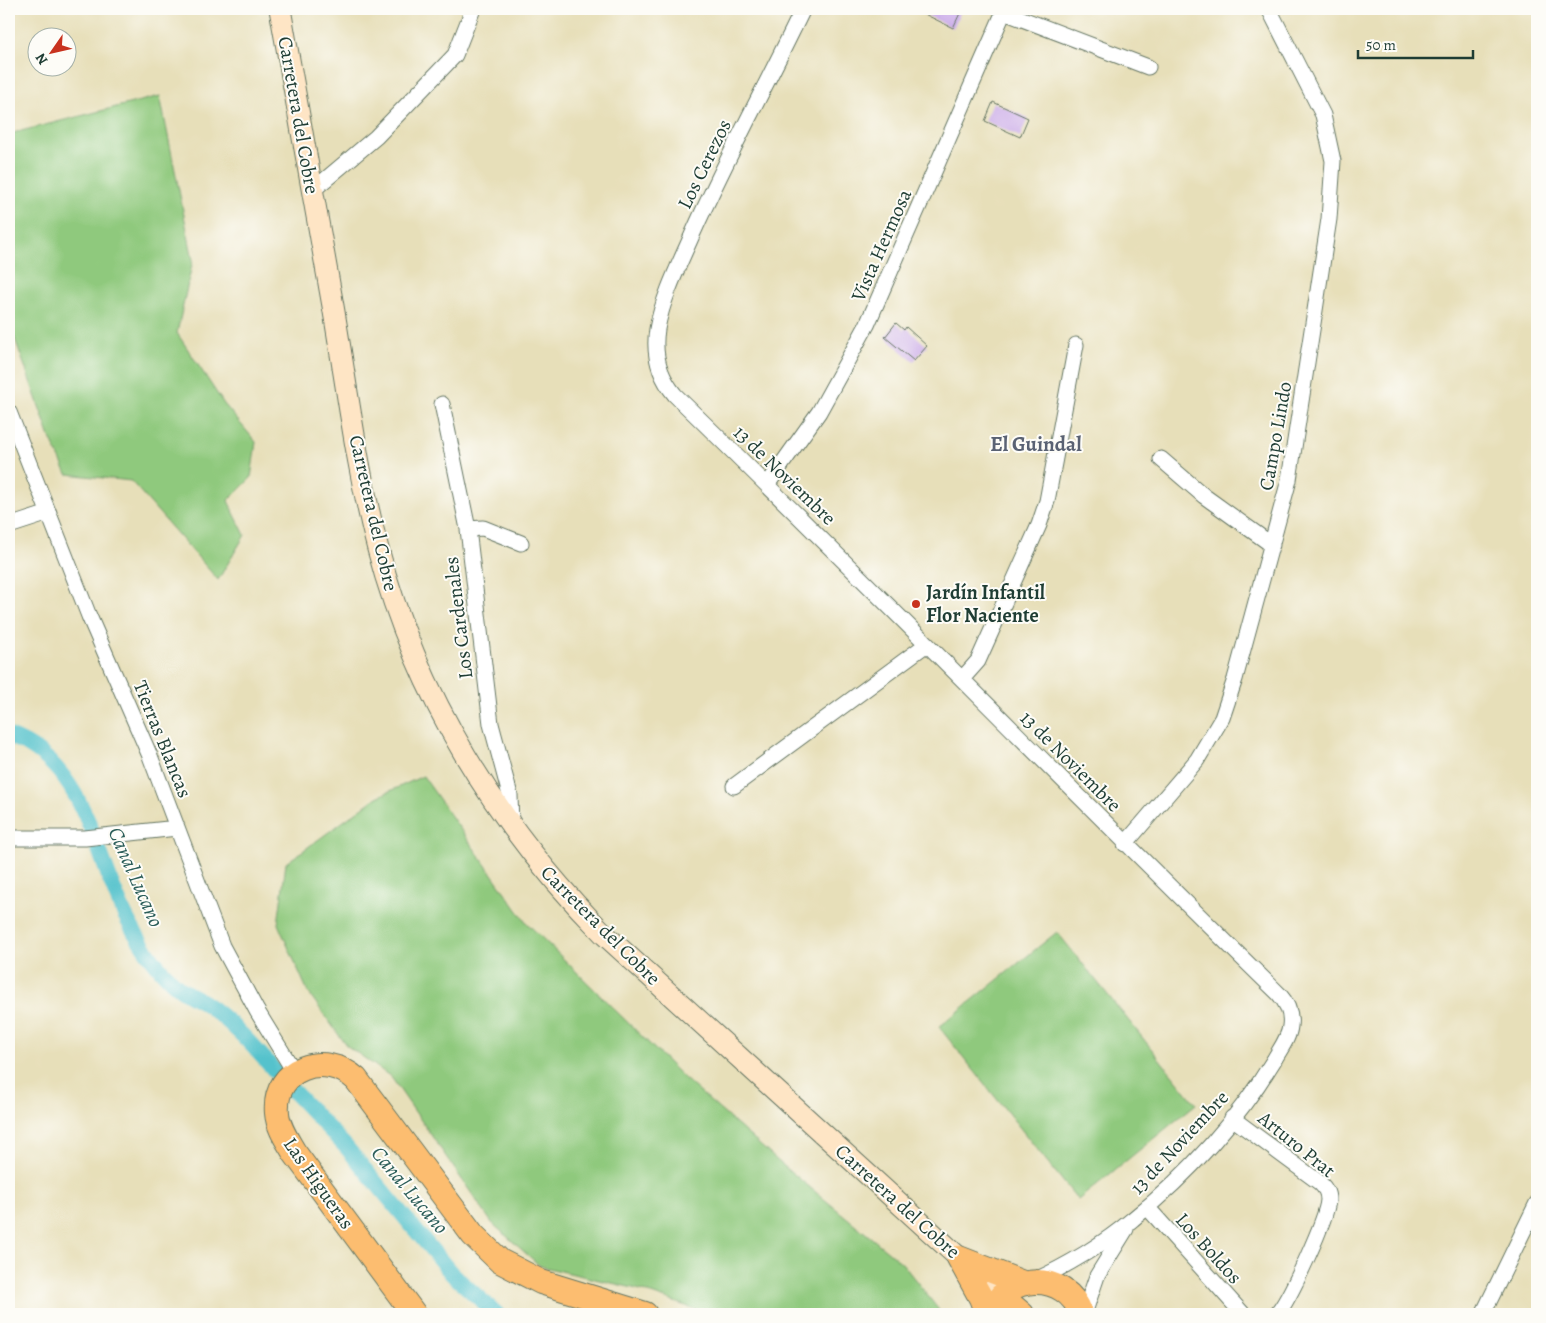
<svg xmlns="http://www.w3.org/2000/svg" width="1546" height="1323" font-family="Alegreya,serif">
<style>
.green{fill:#8fc97d;stroke:#578358}
.lines{fill:none;stroke-linecap:round;stroke-linejoin:round}
.canal{stroke:#55c2cc;stroke-width:16}
.building{fill:#c8a7e8}
.street-casing{stroke:#657663;stroke-width:17}
.secondary-casing{stroke:#657663;stroke-width:23}
.primary-casing{stroke:#657663;stroke-width:26}
.street{stroke:#fff;stroke-width:15}
.secondary{stroke:#fee5c5;stroke-width:21}
.primary{stroke:#fcbd6f;stroke-width:24}
.poi-dot{fill:#c8321e;stroke:#fdfcf7;stroke-width:2}
.labels{text-anchor:middle;stroke-width:4;stroke-linejoin:round;paint-order:stroke}
.street-label{font-size:20px;fill:#1f3d34;stroke:#fdfcf7}
.poi-label{font-size:20px;font-weight:bold;fill:#1f3d34;stroke:#fdfcf7;text-anchor:start}
.neighbourhood-label{font-size:21px;font-weight:bold;fill:#5a6273;stroke:#fdfcf7}
.water-label{font-size:21px;font-style:italic;fill:#2c5e5a;stroke:#fdfcf7}
</style>
<rect width="100%" height="100%" fill="#fdfcf7"/>
<filter id="ink" filterUnits="userSpaceOnUse"><feTurbulence type="fractalNoise" baseFrequency=".02" numOctaves="2"/><feDisplacementMap in="SourceGraphic" scale="10" xChannelSelector="R" yChannelSelector="G"/><feConvolveMatrix kernelMatrix="1 2 1 2 8 2 1 2 1" color-interpolation-filters="sRGB"/></filter>
<filter id="wash" filterUnits="userSpaceOnUse"><feTurbulence type="fractalNoise" baseFrequency=".0096" numOctaves="4" result="noise"/><feDisplacementMap in="SourceGraphic" scale="20" xChannelSelector="R" yChannelSelector="G"/><feGaussianBlur stdDeviation="1.12" result="paint"/><feColorMatrix in="noise" values="0 0 0 0 0 0 0 0 0 0 0 0 0 0 0 0 0 1.4 0 .05"/><feComposite in="paint" operator="in"/></filter>
<g filter="url(#wash)">
<rect width="100%" height="100%" fill="#e7dfb9"/>
<path class="green" d="M 160,96 L 193,260 L 177,333 L 224,404 L 256,442 L 251,478 L 228,501 L 245,535 L 218,580 L 131,481 L 67,474 L 51,440 L 9,322 L 9,134 Z
M 423,776 L 525,921 L 685,1079 L 779,1162 L 902,1263 L 942,1314 L 709,1314 L 637,1289 L 540,1266 L 492,1223 L 391,1077 L 346,1045 L 308,992 L 278,924 L 286,863 L 377,797 Z
M 1057,932 L 1196,1104 L 1078,1200 L 939,1027 Z"/>
<g class="lines">
<path class="canal" d="M 9,736 C 93,767 93,865 135,933 C 146,951 161,972 177,986 C 185,993 195,997 203,1002 C 215,1010 228,1021 238,1031 C 252,1044 264,1059 277,1073
M 292,1090 L 347,1148 L 452,1274 L 497,1314"/>
</g>
<g id="blocks">
<path class="building" d="M 914,9 L 962,9 L 953,28 Z
M 993,102 L 1028,118 L 1020,137 L 985,121 Z
M 896,323 L 904,330 L 906,327 L 927,346 L 914,361 L 885,337 Z"/>
</g>
</g>
<g filter="url(#ink)">
<use href="#blocks" fill-opacity="0" stroke="#657663" stroke-width="1"/>
<g class="lines">
<defs>
<path id="street" d="M 803,9 C 767,84 727,157 693,233 C 680,263 663,296 657,329 C 653,355 659,376 675,395 C 879,593 1076,796 1279,994 C 1287,1003 1292,1013 1290,1026 C 1289,1038 1280,1049 1274,1060 C 1238,1119 1188,1175 1133,1219 C 1105,1243 1067,1266 1033,1281
M 1004,12 L 1148,67
M 313,190 L 376,137 L 455,55 L 473,9
M 442,404 L 468,529 L 491,724 L 510,795 L 511,825
M 9,412 L 89,616 L 150,756 L 222,946 L 257,1011 L 295,1073
M 1161,459 L 1204,496 L 1272,545
M 767,485 L 819,412 L 867,325 L 1005,9
M 9,526 L 49,513
M 468,529 L 483,528 L 521,543
M 962,679 L 978,661 L 1039,525 L 1047,501 L 1076,345
M 734,786 L 927,644
M 9,838 L 85,838 L 177,828
M 1125,844 L 1197,760 L 1222,718 L 1235,679 L 1289,480 L 1329,219 L 1333,161 L 1323,115 L 1269,9
M 1232,1118 L 1320,1183 C 1325,1188 1328,1192 1328,1200 C 1327,1218 1290,1299 1277,1314
M 1147,1207 L 1243,1314
M 1084,1314 L 1097,1276 L 1126,1229
M 1483,1314 L 1537,1203"/>
<path id="secondary" d="M 280,9 C 298,108 316,207 333,306 C 347,387 357,470 378,549 C 417,696 498,827 605,935 L 1001,1296"/>
<path id="primary" d="M 959,1258 L 1023,1283
M 959,1258 L 981,1298 L 987,1314
M 1001,1296 L 1022,1314
M 414,1314 L 294,1152 C 287,1140 278,1127 277,1113 C 273,1067 325,1051 356,1079 L 473,1235 L 500,1261 L 541,1282 L 645,1314
M 991,1314 C 1004,1272 1067,1271 1081,1314"/>
</defs>
<use href="#street" class="street-casing"/>
<use href="#secondary" class="secondary-casing"/>
<use href="#primary" class="primary-casing"/>
<use href="#street" class="street"/>
<use href="#secondary" class="secondary"/>
<use href="#primary" class="primary"/>
</g>
</g>
<circle class="poi-dot" cx="916" cy="604" r="5"/>
<g class="labels">
<g class="street-label">
<text transform="translate(299 115) rotate(80)" y="7">Carretera del Cobre</text>
<text transform="translate(704 164) rotate(-64)" y="7">Los Cerezos</text>
<text transform="translate(881 245) rotate(-66)" y="7">Vista Hermosa</text>
<text transform="translate(1275 436) rotate(-80)" y="7">Campo Lindo</text>
<text transform="translate(785 475) rotate(44)" y="7">13 de Noviembre</text>
<text transform="translate(374 513) rotate(77)" y="7">Carretera del Cobre</text>
<text transform="translate(458 618) rotate(-97)" y="7">Los Cardenales</text>
<text transform="translate(163 739) rotate(68)" y="7">Tierras Blancas</text>
<text transform="translate(1071 761) rotate(45)" y="7">13 de Noviembre</text>
<text transform="translate(601 925) rotate(45)" y="7">Carretera del Cobre</text>
<text transform="translate(1179 1142) rotate(-47)" y="7">13 de Noviembre</text>
<text transform="translate(1297 1144) rotate(39)" y="7">Arturo Prat</text>
<text transform="translate(319 1183) rotate(55)" y="7">Las Higueras</text>
<text transform="translate(898 1201) rotate(42)" y="7">Carretera del Cobre</text>
<text transform="translate(1209 1248) rotate(48)" y="7">Los Boldos</text>
</g>
<g class="poi-label">
<text x="926" y="599">Jardín Infantil<tspan x="926" dy="23">Flor Naciente</tspan></text>
</g>
<g class="neighbourhood-label">
<text x="1036" y="451">El Guindal</text>
</g>
<g class="water-label">
<text transform="translate(136 877) rotate(66)" y="7">Canal Lucano</text>
<text transform="translate(410 1190) rotate(50)" y="7">Canal Lucano</text>
</g>
</g>
<rect width="1546" height="1323" fill="none" stroke="#fdfcf7" stroke-width="30"/>
<g transform="translate(52 52) rotate(236)"><circle r="24" fill="#fdfcf7" stroke="#a4b0a9"/>
<path d="M0-4L9 19L0 12L-9 19Z" fill="#c8321e"/>
<text y="-8" font-size="14" font-weight="bold" text-anchor="middle" fill="#1f3d34">N</text>
</g>
<path d="M1358 50v8h115v-8" fill="none" stroke="#1f3d34" stroke-width="2.5"/>
<text x="1366" y="50" font-size="15" fill="#1f3d34" stroke="#fdfcf7" stroke-width="4" paint-order="stroke">50 m</text>
</svg>
